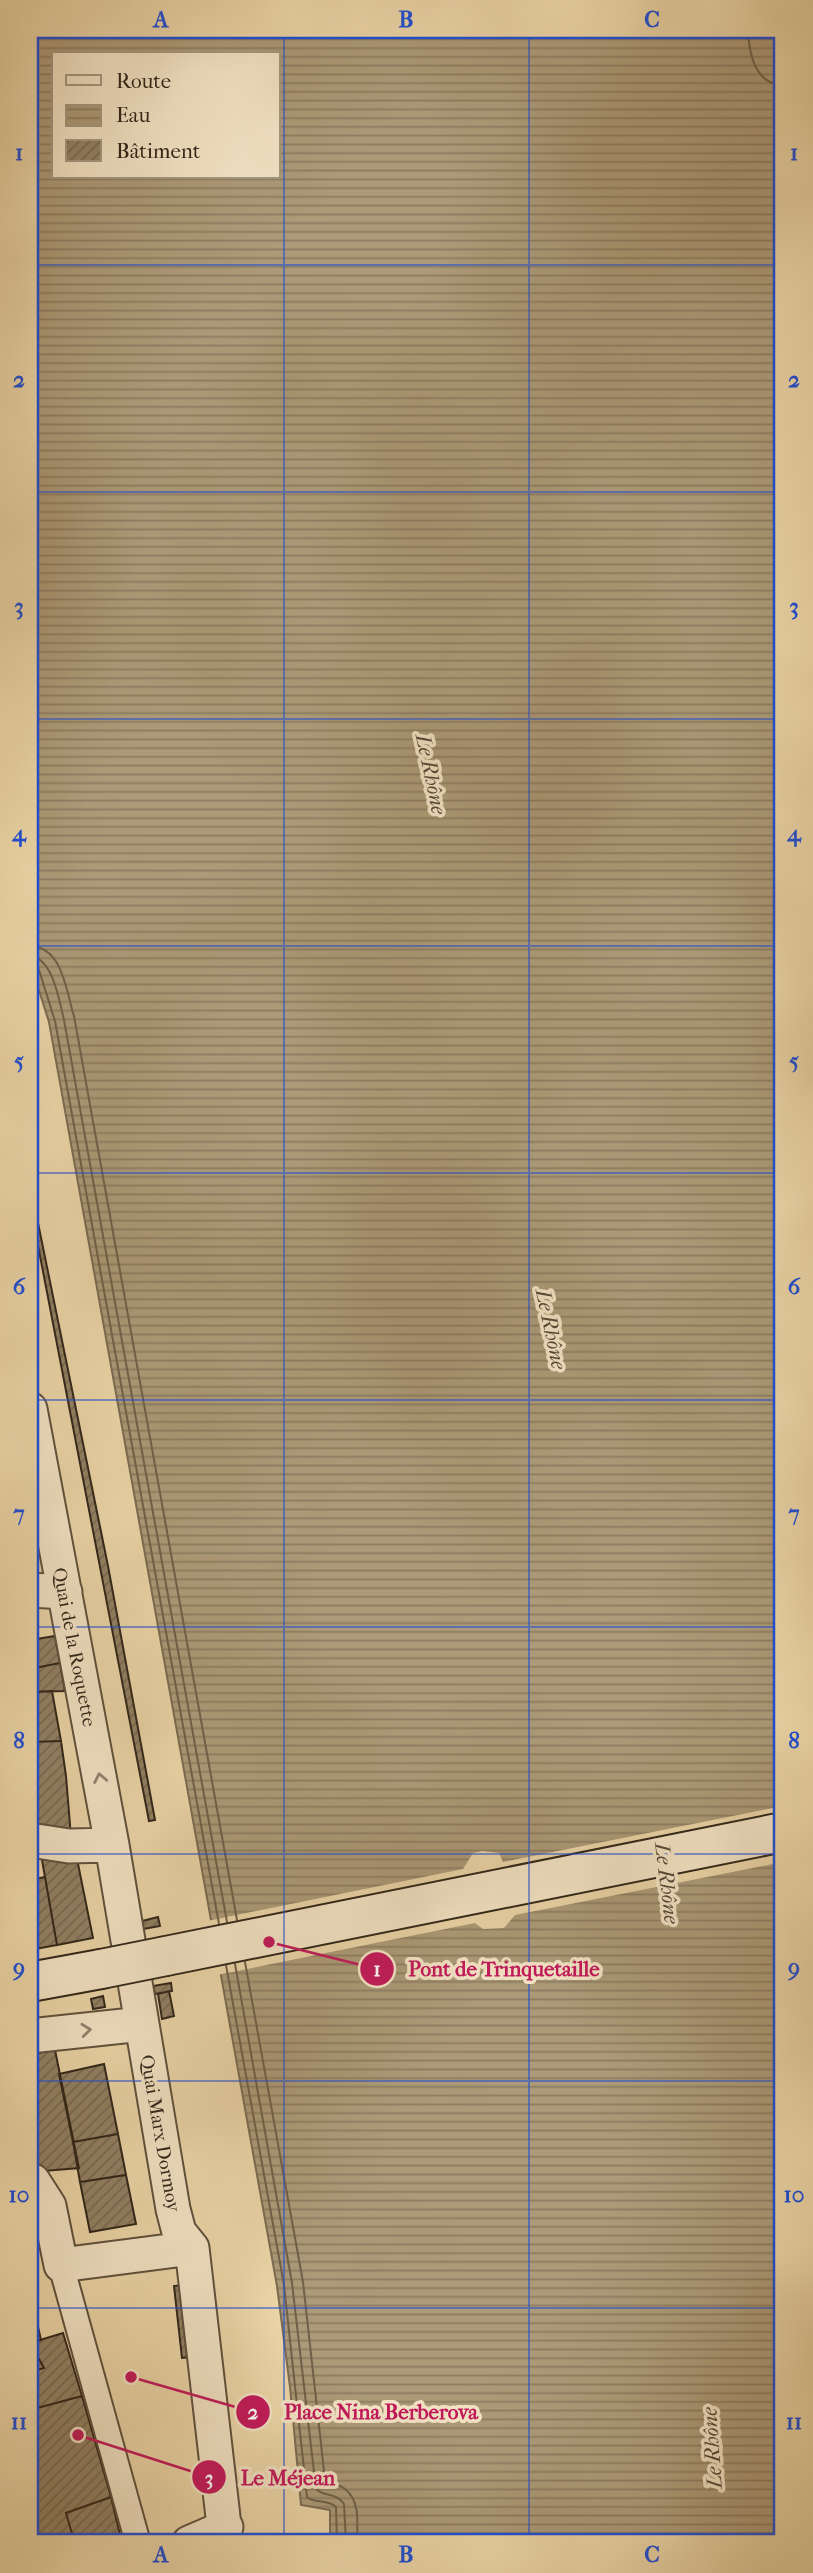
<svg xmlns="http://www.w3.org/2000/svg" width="813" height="2573" font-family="'IM FELL French Canon',serif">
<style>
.water{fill:url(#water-rules);stroke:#7a6b52;stroke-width:2;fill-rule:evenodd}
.pier{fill:#ecd6a8}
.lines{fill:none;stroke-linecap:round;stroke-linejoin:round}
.shore{stroke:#6e6049;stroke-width:2}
.building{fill:url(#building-hatch);stroke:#2f251a;stroke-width:2}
.pedestrian-casing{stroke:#5e513e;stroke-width:28}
.minor-casing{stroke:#5e513e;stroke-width:37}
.secondary-casing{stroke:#2f251a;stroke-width:42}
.pedestrian{stroke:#f3e4c6;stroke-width:24}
.minor{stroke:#f3e4c6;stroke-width:33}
.secondary{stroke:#f3e4c6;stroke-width:38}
.secondary-bridge-casing{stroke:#2f251a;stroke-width:42;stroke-linecap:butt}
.secondary-bridge{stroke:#f3e4c6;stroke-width:38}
.oneway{stroke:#918470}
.grid{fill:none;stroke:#1d4ed8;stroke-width:2;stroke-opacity:0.55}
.labels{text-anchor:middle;stroke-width:7;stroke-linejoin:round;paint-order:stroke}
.street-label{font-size:19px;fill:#2f251a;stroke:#f3e4c6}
.water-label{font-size:21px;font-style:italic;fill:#544836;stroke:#f3e4c6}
.leader{fill:none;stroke:#c2185b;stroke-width:2.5}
.callout-dot{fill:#c2185b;stroke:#f3e4c6;stroke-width:2.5}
.mark-label{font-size:21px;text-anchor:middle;font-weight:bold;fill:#fff}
.callout-label{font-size:21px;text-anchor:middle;font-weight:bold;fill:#c2185b;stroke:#f3e4c6;stroke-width:7;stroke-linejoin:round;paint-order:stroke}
.neatline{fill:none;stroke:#1d4ed8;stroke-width:2.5}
.grid-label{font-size:23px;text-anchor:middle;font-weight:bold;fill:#1d4ed8}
</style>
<defs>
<pattern id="water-rules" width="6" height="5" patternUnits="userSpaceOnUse" patternTransform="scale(1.75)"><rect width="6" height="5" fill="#ac9a78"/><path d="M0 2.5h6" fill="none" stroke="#8c7d62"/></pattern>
<pattern id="building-hatch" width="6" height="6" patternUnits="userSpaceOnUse" patternTransform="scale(1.75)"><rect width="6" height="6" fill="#918164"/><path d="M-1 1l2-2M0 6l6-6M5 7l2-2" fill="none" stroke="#776952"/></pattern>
</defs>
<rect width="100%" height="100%" fill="#ecd6a8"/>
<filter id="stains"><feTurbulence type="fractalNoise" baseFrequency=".00286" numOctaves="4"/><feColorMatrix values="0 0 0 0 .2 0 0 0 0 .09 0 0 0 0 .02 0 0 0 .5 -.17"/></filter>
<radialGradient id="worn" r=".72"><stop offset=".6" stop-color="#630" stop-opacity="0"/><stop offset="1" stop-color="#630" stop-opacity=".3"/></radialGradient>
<path class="water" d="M 30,30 L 774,30 L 783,75 L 783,2543 L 330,2543 L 330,2510 L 301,2505 L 290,2387 L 277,2286 L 49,1022 L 30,962 ZM 54,54 L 278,54 L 278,177 L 54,177 Z"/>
<path class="pier" d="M 783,1806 L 783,1862 L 515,1915 L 504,1928 L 483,1929 L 475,1923 L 217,1975 L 207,1921 L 463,1869 L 473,1853 L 482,1851 L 499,1853 L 503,1862 Z"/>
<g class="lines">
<path class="shore" d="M 748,30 C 749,53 755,84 783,85
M 30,946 C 63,947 66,991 74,1016 L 237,1920
M 30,956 C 53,958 59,1000 64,1020 L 227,1922
M 30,965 L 35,966 L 39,970 L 55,1021 L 219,1924
M 245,1962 L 303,2282 L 325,2480 C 331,2484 339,2484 345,2489 C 361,2501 357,2526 357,2543
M 235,1964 L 292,2283 L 316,2489 C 324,2497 336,2492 344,2504 L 346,2543
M 226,1965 L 284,2285 L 307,2497 C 315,2504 328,2499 336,2507 L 337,2543"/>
</g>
<path class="building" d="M 37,1218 L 108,1566 L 155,1820 L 149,1821 L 35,1230 L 30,1231 L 30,1219 Z
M 55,1636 L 60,1663 L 30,1669 L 30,1640 Z
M 60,1663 L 65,1691 L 30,1692 L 30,1669 Z
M 52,1691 L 61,1741 L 30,1742 L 30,1692 Z
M 61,1741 L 66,1776 L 71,1837 L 30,1831 L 30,1742 Z
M 60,1857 L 62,1862 L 77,1859 L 93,1938 L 57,1945 L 42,1860 Z
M 45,1877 L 57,1945 L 30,1950 L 30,1880 Z
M 158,1917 L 160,1926 L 143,1929 L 142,1921 Z
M 171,1983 L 172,1991 L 155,1994 L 153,1986 Z
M 169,1991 L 174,2016 L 162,2019 L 158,1994 Z
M 103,1996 L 105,2007 L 93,2009 L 91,1999 Z
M 55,2050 L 79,2168 L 32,2172 L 30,2161 L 30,2054 Z
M 104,2064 L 118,2134 L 73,2142 L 59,2074 Z
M 118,2134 L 126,2175 L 80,2182 L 73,2142 Z
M 126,2175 L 136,2224 L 90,2232 L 80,2182 Z
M 182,2285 L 191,2357 L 182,2358 L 174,2286 Z
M 30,2291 L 41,2340 L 30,2343 Z
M 63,2333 L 82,2396 L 30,2410 L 30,2372 L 44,2368 L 30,2343 Z
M 30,2343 L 44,2368 L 30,2372 Z
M 82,2396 L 111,2497 L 66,2513 L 72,2534 L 47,2539 L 49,2543 L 30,2543 L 30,2410 Z
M 111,2497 L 122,2543 L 49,2543 L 47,2539 L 72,2534 L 66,2513 Z"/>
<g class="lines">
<defs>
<path id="pedestrian" d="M 61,2265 L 138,2543"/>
<path id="minor" d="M 30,1409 L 112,1845 L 173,2209 L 179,2232 L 192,2248 L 226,2543
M 30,1590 L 65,1592
M 30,1840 L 69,1846 L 112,1845
M 30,2036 L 142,2024
M 30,2181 L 33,2181 L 49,2206 L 61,2265 L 192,2248
M 189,2543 L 226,2527"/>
<path id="secondary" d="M 166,1956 L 783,1832
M 30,1982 L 101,1969"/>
</defs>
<use href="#pedestrian" class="pedestrian-casing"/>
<use href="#minor" class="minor-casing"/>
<use href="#secondary" class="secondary-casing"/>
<use href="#pedestrian" class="pedestrian"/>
<use href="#minor" class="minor"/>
<use href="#secondary" class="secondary"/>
<defs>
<path id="secondary-bridge" d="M 101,1969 L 166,1956"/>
</defs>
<use href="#secondary-bridge" class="secondary-bridge-casing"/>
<use href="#secondary-bridge" class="secondary-bridge"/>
</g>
<defs><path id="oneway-chevron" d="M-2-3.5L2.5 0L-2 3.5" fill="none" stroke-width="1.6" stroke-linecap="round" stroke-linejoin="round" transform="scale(1.75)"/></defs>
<g class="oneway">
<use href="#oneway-chevron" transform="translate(100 1778) rotate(-101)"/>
<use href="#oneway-chevron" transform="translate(86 2030) rotate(-6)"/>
</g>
<path class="grid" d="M 284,30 L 284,2543M 529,30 L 529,2543M 30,265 L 783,265M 30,492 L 783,492M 30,719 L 783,719M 30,946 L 783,946M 30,1173 L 783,1173M 30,1400 L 783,1400M 30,1627 L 783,1627M 30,1854 L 783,1854M 30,2081 L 783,2081M 30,2308 L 783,2308"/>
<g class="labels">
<g class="street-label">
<text transform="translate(75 1647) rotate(79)" y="7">Quai de la Roquette</text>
<text transform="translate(161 2133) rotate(80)" y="7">Quai Marx Dormoy</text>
</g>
<g class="water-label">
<text transform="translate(431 774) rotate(78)" y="7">Le Rhône</text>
<text transform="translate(551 1329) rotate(78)" y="7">Le Rhône</text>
<text transform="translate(667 1883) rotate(83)" y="7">Le Rhône</text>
<text transform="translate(712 2448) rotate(-94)" y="7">Le Rhône</text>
</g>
</g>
<path class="leader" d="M269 1942L377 1969M131 2377L253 2412M78 2435L209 2477"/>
<g class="callout-dot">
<circle cx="269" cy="1942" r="7"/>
<circle cx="131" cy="2377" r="7"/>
<circle cx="78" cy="2435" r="7"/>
<circle cx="377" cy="1969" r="18"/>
<circle cx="253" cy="2412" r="18"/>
<circle cx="209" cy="2477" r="18"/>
</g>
<g class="mark-label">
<text x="377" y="1976">1</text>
<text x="253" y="2419">2</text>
<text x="209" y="2485">3</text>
</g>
<g class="callout-label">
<text x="504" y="1976">Pont de Trinquetaille</text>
<text x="381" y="2419">Place Nina Berberova</text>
<text x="288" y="2485">Le Méjean</text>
</g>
<rect width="813" height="2573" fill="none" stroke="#ecd6a8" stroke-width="77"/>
<rect x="52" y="52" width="228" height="126" fill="#f3e4c6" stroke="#a59881" stroke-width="2"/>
<rect x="66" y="75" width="35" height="10" fill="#f3e4c6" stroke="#a59881" stroke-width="2"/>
<text x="116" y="88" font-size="21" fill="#2f251a">Route</text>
<rect x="66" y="105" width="35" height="21" fill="url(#water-rules)" stroke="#a59881" stroke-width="2"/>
<text x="116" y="122" font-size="21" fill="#2f251a">Eau</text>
<rect x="66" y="140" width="35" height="21" fill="url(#building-hatch)" stroke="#a59881" stroke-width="2"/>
<text x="116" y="158" font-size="21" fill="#2f251a">Bâtiment</text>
<rect x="38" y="38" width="736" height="2496" class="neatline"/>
<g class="grid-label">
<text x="161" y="27">A</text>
<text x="406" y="27">B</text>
<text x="652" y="27">C</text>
<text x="19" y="160">1</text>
<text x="794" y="160">1</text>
<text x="19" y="387">2</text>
<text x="794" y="387">2</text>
<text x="19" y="614">3</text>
<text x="794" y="614">3</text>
<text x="19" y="841">4</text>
<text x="794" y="841">4</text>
<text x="19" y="1068">5</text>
<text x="794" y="1068">5</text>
<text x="19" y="1294">6</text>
<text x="794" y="1294">6</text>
<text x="19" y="1521">7</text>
<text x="794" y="1521">7</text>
<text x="19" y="1748">8</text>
<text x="794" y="1748">8</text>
<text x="19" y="1975">9</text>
<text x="794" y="1975">9</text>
<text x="19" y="2202">10</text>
<text x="794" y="2202">10</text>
<text x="19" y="2429">11</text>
<text x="794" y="2429">11</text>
<text x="161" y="2562">A</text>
<text x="406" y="2562">B</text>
<text x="652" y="2562">C</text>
</g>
<rect width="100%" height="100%" filter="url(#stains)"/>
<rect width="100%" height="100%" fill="url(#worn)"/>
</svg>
